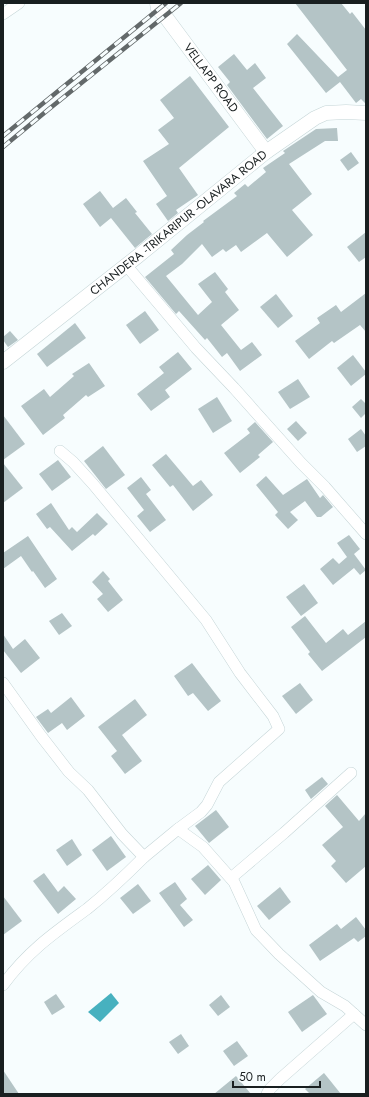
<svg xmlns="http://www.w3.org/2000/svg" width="369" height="1097" font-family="Jost,sans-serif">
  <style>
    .water { fill: #47b1bf }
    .building { fill: #b4c4c6 }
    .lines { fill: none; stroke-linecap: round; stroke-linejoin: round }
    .minor-casing { stroke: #c5d5d7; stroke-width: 12 }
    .major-casing { stroke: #c5d5d7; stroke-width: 15 }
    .minor { stroke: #fff; stroke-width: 11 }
    .major { stroke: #fff; stroke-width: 14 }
    .rail-casing { stroke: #63696a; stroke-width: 4.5 }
    .rail { stroke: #f7fdfe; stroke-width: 3; stroke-dasharray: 9; stroke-linecap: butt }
    .labels { text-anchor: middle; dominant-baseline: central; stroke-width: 3.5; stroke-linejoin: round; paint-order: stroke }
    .street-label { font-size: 12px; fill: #191f20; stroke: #f7fdfe }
  </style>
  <rect width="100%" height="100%" fill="#f7fdfe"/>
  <polygon class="water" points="111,993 119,1003 100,1022 88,1012"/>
  <g class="building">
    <polygon points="295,3 341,3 350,14 352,12 366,30 366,104 361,99 356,103 340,82 326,93 287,44 297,34 338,77 347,70"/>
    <polygon points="234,54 247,70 255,63 266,78 253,88 283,126 267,139 227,85 230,82 218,67"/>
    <polygon points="190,76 229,127 179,168 198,195 176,210 178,213 168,221 156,204 167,196 143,161 169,144 158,130 174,118 160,100"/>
    <polygon points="337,128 338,141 325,141 289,164 312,194 292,210 313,235 287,257 267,233 241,252 236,245 226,252 223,249 212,257 202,244 182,264 166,276 198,315 212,302 198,284 215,272 228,289 225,292 239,310 221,325 241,350 252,342 262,355 240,371 227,353 222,357 207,338 205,340 179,311 176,314 145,277 174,254 171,250 187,235 204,222 203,221 237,196 234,193 245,184 248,187 266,172 263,168 285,153 283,151 316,129"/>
    <polygon points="351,152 359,163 348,171 340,160"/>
    <polygon points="100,191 113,208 126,198 137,212 135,213 152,234 135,248 111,218 100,227 83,204"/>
    <polygon points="366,232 366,257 359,262 347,247"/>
    <polygon points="366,293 366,332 360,325 334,343 332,341 309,359 295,341 320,323 317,318 336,305 341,312"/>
    <polygon points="276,294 293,316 278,328 260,307"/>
    <polygon points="145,311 159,330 140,344 126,325"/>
    <polygon points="75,323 86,338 47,367 37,354"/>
    <polygon points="10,331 18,340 8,347 3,340 3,337"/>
    <polygon points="178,352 192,369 165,390 170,397 151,411 137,394 164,373 159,367"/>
    <polygon points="353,355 366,372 366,374 351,386 337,368"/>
    <polygon points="89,363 105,386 88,397 86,395 63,415 65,418 43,435 21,406 44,389 50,397 74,376 72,374"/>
    <polygon points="298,379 310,397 290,409 278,392"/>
    <polygon points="217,397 232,421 213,433 198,409"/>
    <polygon points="361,399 366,404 366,413 361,418 352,407"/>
    <polygon points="3,415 25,444 3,460"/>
    <polygon points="296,421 307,433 298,441 287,429"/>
    <polygon points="255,422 273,442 258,455 260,457 240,473 224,453 250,433 247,429"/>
    <polygon points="361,429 366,436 366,446 357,452 348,439"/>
    <polygon points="103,446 125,475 106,489 84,461"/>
    <polygon points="166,454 193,486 201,480 213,495 193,511 173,485 170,487 152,465"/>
    <polygon points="58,460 71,477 52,491 39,474"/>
    <polygon points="3,463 23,488 3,503"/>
    <polygon points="266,476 283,495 307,479 320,498 323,495 333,507 321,517 317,517 305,501 290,512 298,520 288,529 275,515 278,512 256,485"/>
    <polygon points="141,477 151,490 146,494 166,520 150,532 137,516 144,510 127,488"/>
    <polygon points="51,503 69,530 72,527 77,532 97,513 108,524 95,536 93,534 72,551 50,527 47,529 36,514"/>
    <polygon points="349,535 360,549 354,554 366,570 360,575 354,568 333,585 320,569 333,558 339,564 347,557 337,543"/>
    <polygon points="28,536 57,579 45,588 33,571 32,572 21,556 3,569 3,553"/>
    <polygon points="103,571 110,579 108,581 123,600 108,612 97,599 103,594 92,582"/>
    <polygon points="304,584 318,603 301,616 286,597"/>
    <polygon points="62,613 72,626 59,635 49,621"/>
    <polygon points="305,616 326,643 343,629 348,635 366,621 366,637 322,671 308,654 310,652 291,627"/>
    <polygon points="3,634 13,649 25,639 40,658 21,673 3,650"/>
    <polygon points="192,663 221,701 208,711 193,693 188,696 174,676"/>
    <polygon points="300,683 313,700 296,714 282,696"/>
    <polygon points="71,697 85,716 67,730 62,723 48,733 36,717 48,709 51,713"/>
    <polygon points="135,699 147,715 122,735 142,761 125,774 111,756 117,751 98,727"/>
    <polygon points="322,777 328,784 311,799 305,790"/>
    <polygon points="337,795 359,821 366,813 366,866 346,883 331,866 336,861 322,845 343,827 325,806"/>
    <polygon points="216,810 229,827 209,843 195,826"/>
    <polygon points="111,836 126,857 107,871 92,850"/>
    <polygon points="72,839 82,855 67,866 56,850"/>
    <polygon points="208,865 221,880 205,895 191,879"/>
    <polygon points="44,873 58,892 64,886 76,899 58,914 33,881"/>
    <polygon points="175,882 187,899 180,905 193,920 184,927 159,893"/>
    <polygon points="138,884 151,901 133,914 120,898"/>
    <polygon points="280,887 291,902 269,920 257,906"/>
    <polygon points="3,896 22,921 3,935"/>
    <polygon points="356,917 366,930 366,936 358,942 354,938 320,961 309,945 337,924 341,929"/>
    <polygon points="56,994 65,1007 52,1015 44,1002"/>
    <polygon points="221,995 230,1007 218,1016 209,1005"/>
    <polygon points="313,995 327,1014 302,1032 288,1012"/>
    <polygon points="181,1034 189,1046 178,1054 169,1042"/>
    <polygon points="237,1041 248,1056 234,1066 223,1051"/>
    <polygon points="3,1070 19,1094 3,1094"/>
    <polygon points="324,1073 341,1094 310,1094 305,1089"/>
    <polygon points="236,1076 251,1094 214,1094"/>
  </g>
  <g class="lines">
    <g class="minor-casing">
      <g id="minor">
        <polyline points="3,14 19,3"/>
        <polyline points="126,265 196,348 234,388 301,463 325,487 366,534"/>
        <polyline points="60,451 73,462 93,484 206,620 240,673 273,716 279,729 219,782 207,805 201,812 178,829"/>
        <polyline points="3,683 41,736 69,772 88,790 122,834 144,857 178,829 203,847 234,882 256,930 279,954 321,992 345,1006 366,1025"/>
        <polyline points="231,878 284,833 351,773"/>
        <path d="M3 985C28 951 54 933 87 909 107 893 126 875 144 857"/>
        <polyline points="267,1094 269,1090 280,1079 354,1014"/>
      </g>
    </g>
    <g class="major-casing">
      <g id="major">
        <path id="s1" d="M157 3 158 9 165 16 266 152"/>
        <path id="s2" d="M3 362 138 256 266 152 315 118 326 113 346 112 366 113"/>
      </g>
    </g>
    <use href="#minor" class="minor"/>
    <use href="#major" class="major"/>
    <g class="rail-casing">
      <g id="rail">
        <polyline points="3,136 166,3"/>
        <polyline points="3,147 49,109 181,3"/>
      </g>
    </g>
    <use href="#rail" class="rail"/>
  </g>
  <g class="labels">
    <g class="street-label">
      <text stroke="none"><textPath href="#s1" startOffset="93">VELLAPP ROAD</textPath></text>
      <text stroke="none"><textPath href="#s2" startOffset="224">CHANDERA -TRIKARIPUR -OLAVARA ROAD</textPath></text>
    </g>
  </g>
  <rect width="369" height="1097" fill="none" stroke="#191f20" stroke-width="8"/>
  <path d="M233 1081v6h87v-6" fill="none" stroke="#191f20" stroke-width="2"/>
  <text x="239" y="1081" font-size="12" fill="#191f20" stroke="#f7fdfe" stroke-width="3" paint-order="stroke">50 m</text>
</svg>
